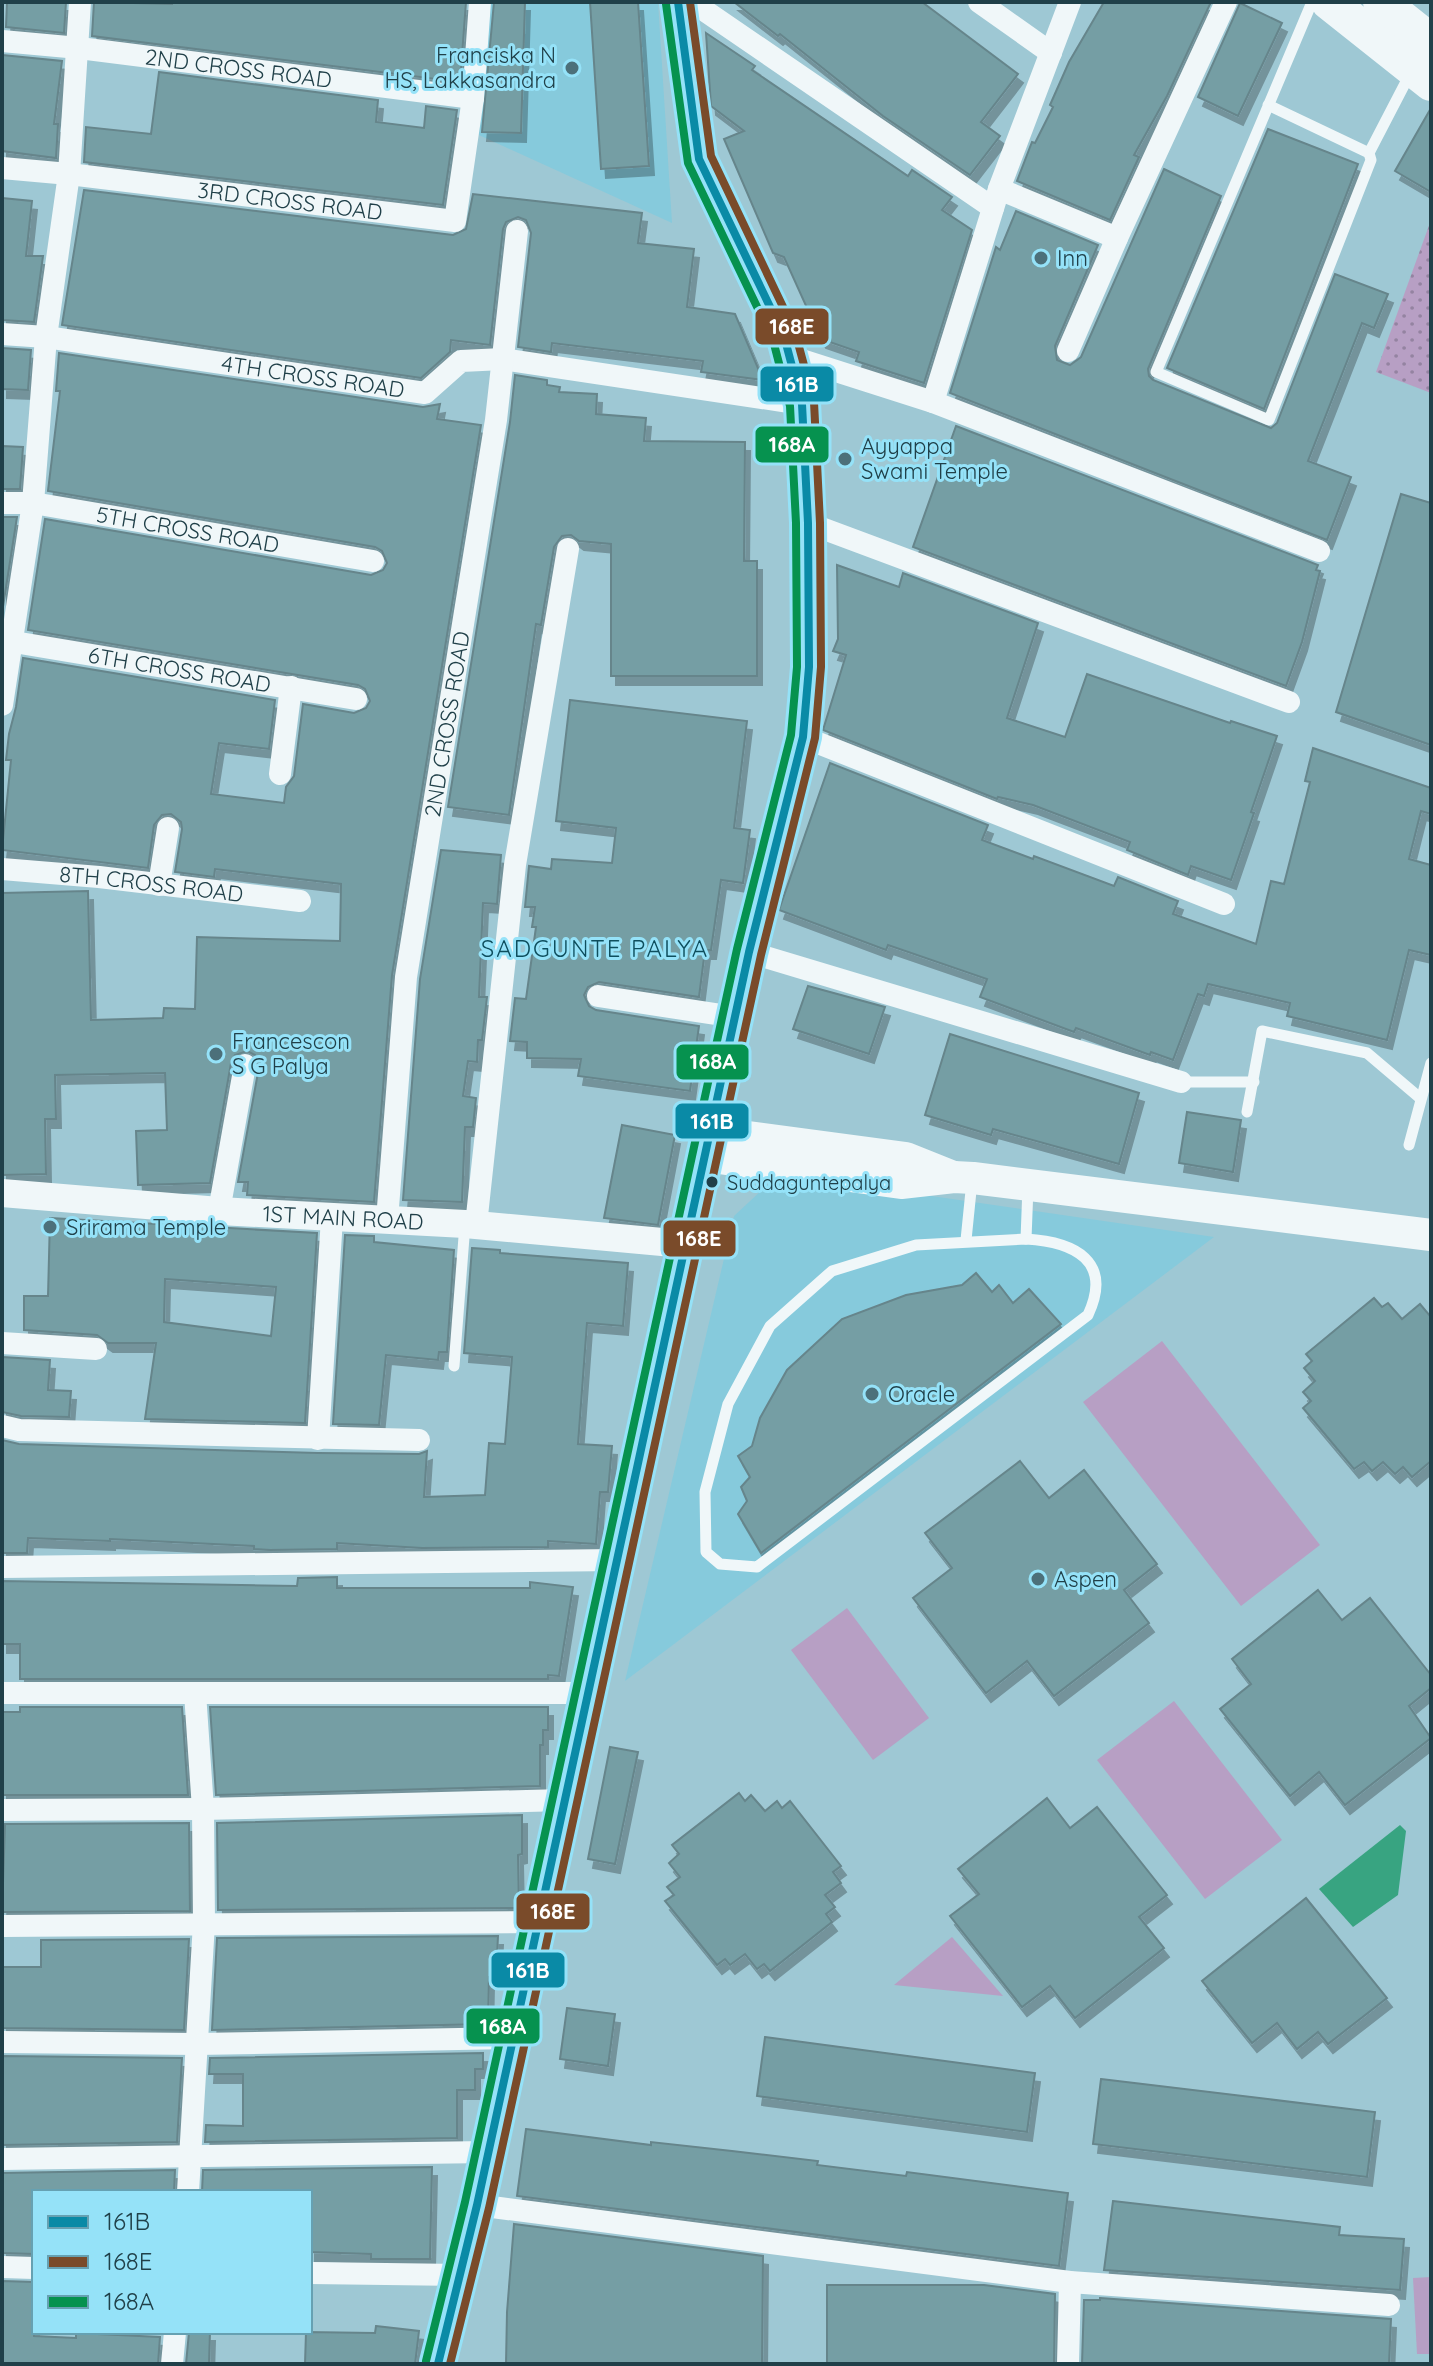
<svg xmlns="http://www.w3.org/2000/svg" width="1433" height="2366" font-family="Quicksand,sans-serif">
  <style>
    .built { fill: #86cadc }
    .grass { fill: url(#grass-dots) }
    .park { fill: #b79fc4 }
    .water { fill: #38a481 }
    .building { fill: #749ea4; stroke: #66858b; stroke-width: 2; fill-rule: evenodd; filter: url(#shadow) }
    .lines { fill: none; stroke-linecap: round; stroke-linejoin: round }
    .service { stroke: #f0f7f9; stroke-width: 11 }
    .minor { stroke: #f0f7f9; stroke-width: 22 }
    .tertiary { stroke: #f0f7f9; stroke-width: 28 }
    .secondary { stroke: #f0f7f9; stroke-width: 32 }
    .primary { stroke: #f0f7f9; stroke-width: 36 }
    .bus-1-casing { stroke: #95e2f8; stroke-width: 14 }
    .bus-2-casing { stroke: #95e2f8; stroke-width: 14 }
    .bus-3-casing { stroke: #95e2f8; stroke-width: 14 }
    .bus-1 { stroke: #0a8aa6; stroke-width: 8 }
    .bus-2 { stroke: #7a4b2a; stroke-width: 8 }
    .bus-3 { stroke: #06924f; stroke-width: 8 }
    .poi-dot { fill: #4c707a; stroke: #95e2f8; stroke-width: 3 }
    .bus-dot { fill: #204049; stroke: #95e2f8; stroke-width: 3 }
    .labels { text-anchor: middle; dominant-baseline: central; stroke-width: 6; stroke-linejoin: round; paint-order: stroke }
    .bus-label { font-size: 20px; fill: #204049; stroke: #95e2f8; text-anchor: start }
    .poi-label { font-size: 22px; fill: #204049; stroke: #95e2f8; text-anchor: start }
    .street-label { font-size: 22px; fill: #204049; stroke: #95e2f8 }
    .neighbourhood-label { font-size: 24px; letter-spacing: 2px; fill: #0e4e5d; stroke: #95e2f8 }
    .line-badge { stroke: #95e2f8; stroke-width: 3 }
    .badge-label { font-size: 22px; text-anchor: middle; font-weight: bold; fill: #fff }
  </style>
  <defs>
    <pattern id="grass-dots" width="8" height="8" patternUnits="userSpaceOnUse" patternTransform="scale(2)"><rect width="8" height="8" fill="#b79fc4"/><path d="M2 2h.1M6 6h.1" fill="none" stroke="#9483a1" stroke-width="1.8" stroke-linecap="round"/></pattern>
    <filter id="shadow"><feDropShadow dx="5" dy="9" stdDeviation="0" flood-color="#0004"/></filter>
  </defs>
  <rect width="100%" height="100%" fill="#9ec8d4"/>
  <g class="built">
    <polygon points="485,2 658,2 672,223 479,135"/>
    <polygon points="779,1174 1214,1237 625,1681 734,1216"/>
  </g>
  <polygon class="grass" points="1431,220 1431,393 1376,372"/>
  <g class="park">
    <polygon points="1162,1341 1320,1545 1241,1606 1083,1402"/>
    <polygon points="847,1608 929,1718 873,1760 791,1650"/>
    <polygon points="1174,1701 1282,1840 1205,1899 1097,1760"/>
    <polygon points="952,1937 1003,1996 894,1985"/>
    <polygon points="1431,2277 1431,2354 1417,2354 1413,2278"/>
  </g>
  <polygon class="water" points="1400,1825 1406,1831 1398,1895 1353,1927 1319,1889"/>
  <g class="building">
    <polygon points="7,2 66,2 64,33 6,27"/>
    <polygon points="94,2 172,4 172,2 466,2 460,82 92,36"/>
    <polygon points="494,2 525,2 521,133 482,132"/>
    <polygon points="590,2 638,2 649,166 601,169"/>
    <polygon points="734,2 922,2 1018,74 981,122 1000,136 970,175 883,116 780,34 778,36"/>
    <polygon points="1104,2 1211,2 1167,96 1134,155 1139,157 1110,220 1017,181 1032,142 1035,143 1053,107 1050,105 1069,62"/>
    <polygon points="1240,3 1282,23 1238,116 1198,97"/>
    <polygon points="706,33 755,66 752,70 908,176 912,170 952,197 942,210 972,230 924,383 856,361 859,352 821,339 784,257 773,253 724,139 744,131 711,106"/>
    <polygon points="2,55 62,61 54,124 58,124 56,158 2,151"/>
    <polygon points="159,72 378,100 376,122 424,128 426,106 457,110 443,205 84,162 86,127 151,134"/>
    <polygon points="1431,108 1431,192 1395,171"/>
    <polygon points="1268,129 1358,164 1264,409 1167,368"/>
    <polygon points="1164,169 1221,196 1148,369 1149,376 1153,380 1271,428 1277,423 1335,274 1388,294 1374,328 1362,323 1308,461 1351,477 1327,540 950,393 996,247 1000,250 1016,211 1098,245 1055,346 1057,360 1070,365 1081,357"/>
    <polygon points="84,190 453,235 466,229 473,194 642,213 638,243 694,249 687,307 735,314 763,380 701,372 703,361 552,343 551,352 518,347 531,233 526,220 518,217 506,222 503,229 490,345 451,340 450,352 421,378 62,325"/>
    <polygon points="2,198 32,201 26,256 43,256 34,322 2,320"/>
    <polygon points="2,348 31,350 28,390 2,389"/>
    <polygon points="59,353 423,407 440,404 437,419 481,425 392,975 374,1202 247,1195 248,1182 238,1182 259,1067 255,1055 247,1051 235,1055 231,1063 210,1183 138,1185 136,1131 167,1130 165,1073 55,1075 56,1119 45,1119 46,1174 2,1175 2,893 88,891 91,1020 163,1018 164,1008 195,1009 197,937 340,941 341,884 215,869 214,877 175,872 182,829 181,822 171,814 162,815 154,825 148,868 2,850 11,760 6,760 9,734 16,707 23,658 275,700 269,749 219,743 211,794 284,803 286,787 294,776 303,704 354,713 366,708 370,701 365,689 358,685 28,630 45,519 371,575 383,570 387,563 382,551 375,547 48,491 60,391 56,391"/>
    <polygon points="515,375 547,380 547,385 560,387 559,392 597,394 596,414 646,418 644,441 745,442 744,561 757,561 757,676 611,676 611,544 579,541 571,535 562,536 554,547 541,625 536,624 509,815 448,807 510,422"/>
    <polygon points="956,426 1318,565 1316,570 1320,571 1302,642 1286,686 913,547"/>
    <polygon points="2,446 23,447 20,489 2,489"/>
    <polygon points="1401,494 1431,503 1431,745 1336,712"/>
    <polygon points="2,517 17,517 2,613"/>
    <polygon points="837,565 899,587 903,573 1038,623 1007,718 1065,737 1087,674 1230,723 1231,721 1277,736 1251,812 1254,813 1231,880 1191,866 1188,875 1127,850 1130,842 1033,805 998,797 997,799 823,730 846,655 833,651 838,639"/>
    <polygon points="570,700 747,721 734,828 750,830 743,883 721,880 711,950 705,950 699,997 599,982 588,987 584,995 589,1006 596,1010 699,1026 690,1091 578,1076 581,1059 527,1058 527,1042 510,1041 515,998 526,999 536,927 532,927 535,907 525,907 529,866 551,869 552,859 612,863 616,828 556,821"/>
    <polygon points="1313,748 1431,788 1431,814 1421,811 1409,859 1431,865 1431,955 1409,950 1387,1040 1287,1016 1290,1003 1208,984 1204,996 1198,994 1173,1060 1151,1052 1150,1055 1076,1028 1074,1032 980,997 987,979 888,945 886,950 779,910 830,763 988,825 982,840 1033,859 1034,856 1114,886 1118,877 1178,901 1173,914 1256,944 1271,881 1284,884 1310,782 1305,781"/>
    <polygon points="441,850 501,855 497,904 483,903 479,997 487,997 482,1040 478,1040 477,1062 468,1061 463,1096 476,1098 473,1127 465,1127 462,1202 403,1200 420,979"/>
    <polygon points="808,986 885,1007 869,1054 793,1029"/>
    <polygon points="950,1034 1139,1093 1119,1164 993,1129 991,1135 925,1115"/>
    <polygon points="1187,1112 1241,1120 1233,1172 1179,1163"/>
    <polygon points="622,1125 675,1135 658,1225 604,1218"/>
    <path d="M50 1218 317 1233 305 1423 145 1419 156 1343H108L97 1335 24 1330V1296H48ZM165 1279 276 1287 271 1336 164 1322Z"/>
    <polygon points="345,1235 374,1236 374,1242 454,1250 447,1352 439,1352 438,1360 386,1355 379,1425 333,1424"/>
    <polygon points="472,1248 500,1250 500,1253 628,1263 623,1326 587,1323 578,1444 612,1446 608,1492 600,1492 596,1544 548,1541 548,1547 422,1548 337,1543 337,1549 270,1550 254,1549 254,1546 110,1539 110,1541 28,1538 27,1553 2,1553 2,1440 19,1444 318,1453 419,1454 427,1451 424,1497 485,1495 489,1443 505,1444 512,1357 464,1353"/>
    <polygon points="976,1273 992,1292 999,1285 1013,1303 1029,1289 1061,1324 761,1553 738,1514 747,1501 741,1487 750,1477 738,1456 752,1446 760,1418 787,1370 842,1319 906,1295 962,1285"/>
    <polygon points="1374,1298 1382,1307 1388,1303 1402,1319 1420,1304 1431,1317 1431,1461 1412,1477 1403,1467 1395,1474 1383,1462 1372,1471 1364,1462 1354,1469 1303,1408 1311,1401 1303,1392 1315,1381 1304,1368 1312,1361 1306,1354"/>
    <polygon points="2,1357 50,1360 48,1390 71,1391 69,1417 21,1416 2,1412"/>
    <polygon points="1020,1461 1049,1498 1084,1470 1157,1564 1124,1590 1149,1623 1054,1696 1027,1661 986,1693 913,1598 952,1568 925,1533"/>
    <polygon points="337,1577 337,1588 530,1588 530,1582 573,1587 559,1676 548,1675 548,1679 20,1679 20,1644 2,1644 2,1581 297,1586 298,1578"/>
    <polygon points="1318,1590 1342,1620 1370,1598 1431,1675 1431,1688 1409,1706 1431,1738 1345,1805 1319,1772 1290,1796 1220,1709 1251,1684 1232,1659"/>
    <polygon points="20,1707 182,1707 188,1795 2,1795 2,1712 20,1712"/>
    <polygon points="210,1707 548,1707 548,1730 543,1730 543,1745 540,1745 540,1786 216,1795"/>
    <polygon points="610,1747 638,1752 615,1864 588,1859"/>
    <polygon points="739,1793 745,1801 751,1795 765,1811 777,1801 782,1808 790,1801 841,1866 833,1872 841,1883 825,1895 835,1907 826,1914 832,1922 770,1971 764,1964 757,1969 745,1954 730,1965 725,1959 717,1965 665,1901 674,1895 667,1887 680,1877 669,1863 679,1854 672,1845"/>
    <polygon points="1047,1798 1070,1828 1097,1807 1167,1895 1139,1917 1164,1948 1075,2018 1050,1986 1022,2007 950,1916 979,1894 958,1869"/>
    <polygon points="522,1815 522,1854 518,1855 519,1908 218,1910 217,1823"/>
    <polygon points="189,1823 190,1911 2,1912 5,1824"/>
    <polygon points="1306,1898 1387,1998 1328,2044 1318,2032 1297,2049 1277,2023 1252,2043 1202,1981"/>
    <polygon points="498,1936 496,1977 489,1977 488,2024 212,2030 217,1938"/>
    <polygon points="189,1939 184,2030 2,2028 2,1967 41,1967 41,1940"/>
    <polygon points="567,2008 615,2014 608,2066 560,2059"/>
    <polygon points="765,2037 1035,2073 1027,2132 757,2096"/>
    <polygon points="483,2053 483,2069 475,2069 475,2090 457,2090 457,2138 205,2142 206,2125 243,2126 243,2074 209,2074 210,2058"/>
    <polygon points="2,2056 182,2058 177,2142 2,2145"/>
    <polygon points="1101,2079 1375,2112 1367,2177 1093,2144"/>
    <polygon points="526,2129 651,2145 651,2142 732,2151 818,2161 817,2165 906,2176 907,2172 1068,2193 1059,2266 517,2196"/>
    <polygon points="432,2167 430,2259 371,2259 371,2254 310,2252 310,2192 202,2192 203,2170"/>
    <polygon points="175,2170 174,2192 34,2192 34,2254 2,2253 2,2173"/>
    <polygon points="1113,2201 1340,2227 1339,2235 1404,2239 1400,2290 1104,2270"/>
    <polygon points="514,2224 763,2256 762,2364 506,2364 507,2312"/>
    <polygon points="2,2281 34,2282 34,2336 76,2338 76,2333 160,2337 158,2364 2,2364"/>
    <polygon points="827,2285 984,2285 1055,2294 1054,2364 827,2364"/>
    <polygon points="1100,2298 1391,2319 1389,2364 1082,2364 1084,2300 1100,2300"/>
    <polygon points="376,2326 419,2331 415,2364 305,2364 306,2332 375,2333"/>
    <polygon points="189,2332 210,2332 209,2364 186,2364"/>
  </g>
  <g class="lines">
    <g class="service">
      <polyline points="1268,105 1369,153 1371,160 1269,420 1156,372 1312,2"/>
      <polyline points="1369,153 1411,72"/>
      <polyline points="1181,1082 1254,1082"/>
      <polyline points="1247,1112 1262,1031 1367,1053 1420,1098"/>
      <polyline points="1409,1145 1431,1063"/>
      <path d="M1026 1239C1075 1242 1113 1261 1088 1315L757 1567 720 1564 706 1552 705 1492 728 1404 770 1326 832 1271 916 1245Z"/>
      <polyline points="1026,1239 1028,1187"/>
      <polyline points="966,1240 972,1181"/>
      <polyline points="454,1366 465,1224"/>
    </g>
    <g class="minor">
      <polyline points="692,2 993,208"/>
      <polyline points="979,2 1051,53"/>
      <path id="s1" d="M2 41 79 48 473 98"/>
      <path id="s2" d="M2 168 69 174 455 221 473 98 480 2"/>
      <polyline points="999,189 1117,238"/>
      <path id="s3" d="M2 334 46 337 425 393 461 361 503 359 802 404"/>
      <polyline points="1068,351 1117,238 1226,2"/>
      <polyline points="789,356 933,402 1319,551"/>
      <polyline points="933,402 999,189 1070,2"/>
      <path id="s4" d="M2 503H33L373 561"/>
      <polyline points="808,523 1289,702"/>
      <path id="s5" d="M2 640 356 699"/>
      <polyline points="2,705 33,503 46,337 69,174 80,2"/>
      <polyline points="803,737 1224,904"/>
      <polyline points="280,774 291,687"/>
      <path id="s6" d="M2 869 99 877 300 901"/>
      <polyline points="159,885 168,828"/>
      <polyline points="749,952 1181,1082"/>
      <polyline points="598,996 735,1017"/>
      <polyline points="219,1211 245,1065"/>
      <path id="s7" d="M387 1220 406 977 496 420 517 231"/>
      <polyline points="476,1225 515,865 568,549"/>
      <polyline points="2,1343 96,1349"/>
      <polyline points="2,1426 19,1430 419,1440"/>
      <polyline points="318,1439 332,1218"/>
      <polyline points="2,1567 616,1560"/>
      <polyline points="2,1693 587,1693"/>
      <polyline points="2,1810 203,1809 564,1800"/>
      <polyline points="2,1926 538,1922"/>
      <polyline points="2,2042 197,2044 513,2038"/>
      <polyline points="2,2159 488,2152"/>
      <polyline points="188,2192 204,1923 203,1809 195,1693"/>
      <polyline points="477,2205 1070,2282 1389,2305"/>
      <polyline points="2,2267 34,2268"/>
      <polyline points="310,2273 461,2275"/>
      <polyline points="172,2364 175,2332"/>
      <polyline points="1068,2364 1070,2282"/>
    </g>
    <path class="tertiary" id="s8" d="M2 1193 219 1211 465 1224 684 1244"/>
    <g class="secondary">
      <polyline points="710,1132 906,1158 951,1176"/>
      <polyline points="704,1156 901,1183 954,1177 973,1178 1431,1235"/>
      <polyline points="438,2364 477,2205 704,1156 749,952 803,737 809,667 808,523 802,404 784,336 699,159 678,2"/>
    </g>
    <g class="primary">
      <polyline points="1329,2 1431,83"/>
      <polyline points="1381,2 1431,42"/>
    </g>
    <g class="bus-1-casing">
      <polyline id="bus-1" points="438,2364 477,2205 749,952 803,737 809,667 808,523 802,404 784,336 699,159 678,2"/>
    </g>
    <g class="bus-2-casing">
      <polyline id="bus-2" points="450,2364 489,2208 761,955 815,738 821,667 820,523 814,402 795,332 711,156 690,2"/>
    </g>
    <g class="bus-3-casing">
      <polyline id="bus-3" points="426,2361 465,2202 737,949 791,735 797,667 796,523 790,406 773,340 688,163 666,4"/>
    </g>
    <use href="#bus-1" class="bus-1"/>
    <use href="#bus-2" class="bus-2"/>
    <use href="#bus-3" class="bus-3"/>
  </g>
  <g class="poi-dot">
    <circle cx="572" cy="68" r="8"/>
    <circle cx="1041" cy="258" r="8"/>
    <circle cx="845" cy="459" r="8"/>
    <circle cx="216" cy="1054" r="8"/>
    <circle cx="50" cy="1227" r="8"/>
    <circle cx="872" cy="1394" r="8"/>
    <circle cx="1038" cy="1579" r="8"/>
  </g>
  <circle class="bus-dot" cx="712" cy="1182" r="7"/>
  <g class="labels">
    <g class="bus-label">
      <text x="727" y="1182">Suddaguntepalya</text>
    </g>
    <g class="poi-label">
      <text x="556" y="55" text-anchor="end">Franciska N<tspan x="556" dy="25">HS, Lakkasandra</tspan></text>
      <text x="1057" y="258">Inn</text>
      <text x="861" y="446">Ayyappa<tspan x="861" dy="25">Swami Temple</tspan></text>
      <text x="232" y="1041">Francescon<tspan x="232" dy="25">S G Palya</tspan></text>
      <text x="66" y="1227">Srirama Temple</text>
      <text x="888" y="1394">Oracle</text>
      <text x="1054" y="1579">Aspen</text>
    </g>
    <g class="street-label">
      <text stroke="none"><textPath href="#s1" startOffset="238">2ND CROSS ROAD</textPath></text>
      <text stroke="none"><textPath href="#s2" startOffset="290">3RD CROSS ROAD</textPath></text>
      <text stroke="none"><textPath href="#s3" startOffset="314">4TH CROSS ROAD</textPath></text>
      <text stroke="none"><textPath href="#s4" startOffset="188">5TH CROSS ROAD</textPath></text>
      <text stroke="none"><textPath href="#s5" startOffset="180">6TH CROSS ROAD</textPath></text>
      <text stroke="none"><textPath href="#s7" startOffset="500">2ND CROSS ROAD</textPath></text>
      <text stroke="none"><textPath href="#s6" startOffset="150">8TH CROSS ROAD</textPath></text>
      <text stroke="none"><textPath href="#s8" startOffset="342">1ST MAIN ROAD</textPath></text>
    </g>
    <g class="neighbourhood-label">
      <text x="595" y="948">SADGUNTE PALYA</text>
    </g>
  </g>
  <g class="line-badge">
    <rect x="754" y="307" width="76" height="39" rx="8" fill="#7a4b2a"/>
    <rect x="759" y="365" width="76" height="38" rx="8" fill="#0a8aa6"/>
    <rect x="754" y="425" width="76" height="39" rx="8" fill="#06924f"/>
    <rect x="675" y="1043" width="75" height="38" rx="8" fill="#06924f"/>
    <rect x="674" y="1102" width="76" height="38" rx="8" fill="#0a8aa6"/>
    <rect x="662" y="1219" width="75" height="39" rx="8" fill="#7a4b2a"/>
    <rect x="515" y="1892" width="76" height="39" rx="8" fill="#7a4b2a"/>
    <rect x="490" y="1951" width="76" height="38" rx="8" fill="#0a8aa6"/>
    <rect x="465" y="2007" width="76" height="38" rx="8" fill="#06924f"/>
  </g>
  <g class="badge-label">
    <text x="792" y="334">168E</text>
    <text x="797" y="392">161B</text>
    <text x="792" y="452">168A</text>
    <text x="713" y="1069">168A</text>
    <text x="712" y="1129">161B</text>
    <text x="699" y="1246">168E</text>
    <text x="553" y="1919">168E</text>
    <text x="528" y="1978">161B</text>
    <text x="503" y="2034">168A</text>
  </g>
  <rect width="1433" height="2366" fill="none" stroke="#204049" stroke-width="8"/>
  <rect x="32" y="2190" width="280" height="144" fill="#95e2f8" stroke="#66a1b2" stroke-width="2"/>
  <rect x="48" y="2216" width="40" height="12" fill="#0a8aa6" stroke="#66a1b2" stroke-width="2"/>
  <text x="104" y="2230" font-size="24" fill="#204049">161B</text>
  <rect x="48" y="2256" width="40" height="12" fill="#7a4b2a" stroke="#66a1b2" stroke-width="2"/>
  <text x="104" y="2270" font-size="24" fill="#204049">168E</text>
  <rect x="48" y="2296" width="40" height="12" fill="#06924f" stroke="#66a1b2" stroke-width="2"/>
  <text x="104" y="2310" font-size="24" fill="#204049">168A</text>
</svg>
